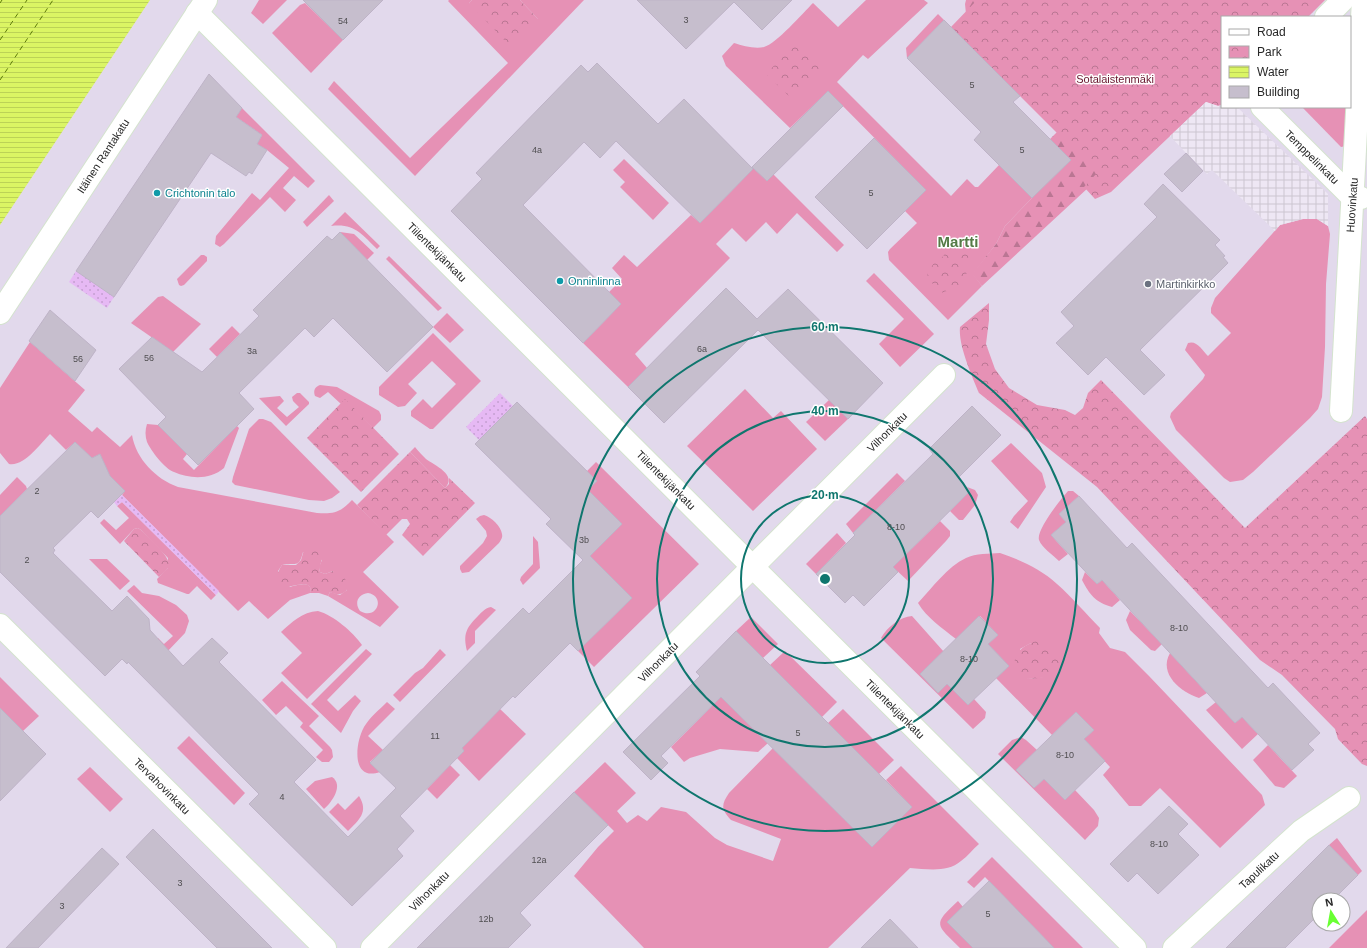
<svg xmlns="http://www.w3.org/2000/svg" width="1367" height="948" font-family="Helvetica,sans-serif">
  <style>
    .grass { fill: #e691b5; fill-rule: evenodd }
    .forest { fill: url(#forest-firs) }
    .sand { fill: url(#sand-dots) }
    .park { fill: url(#park-crowns) }
    .plaza { fill: url(#plaza-grid) }
    .water { fill: url(#water-rules) }
    .lines { fill: none; stroke-linecap: round; stroke-linejoin: round }
    .ferry { stroke: #5e7c08; stroke-width: 1; stroke-dasharray: 5 4; stroke-linecap: butt }
    .building { fill: #c6becd; stroke: #beb3c7 }
    .street-casing { stroke: #d4e3ce; stroke-width: 24 }
    .secondary-casing { stroke: #d4e3ce; stroke-width: 24 }
    .street { stroke: #fff; stroke-width: 22 }
    .secondary { stroke: #fff; stroke-width: 22 }
    .ring { fill: none; stroke: #0f766e; stroke-width: 2 }
    .culture-dot { fill: #0f9aa8; stroke: #fff; stroke-width: 1.5 }
    .worship-dot { fill: #6b7280; stroke: #fff; stroke-width: 1.5 }
    .labels { text-anchor: middle; dominant-baseline: central; stroke-width: 3; stroke-linejoin: round; paint-order: stroke }
    .number-label { font-size: 9px; fill: #504e51 }
    .park-label { font-size: 11px; fill: #68152d; stroke: #fff }
    .street-label { font-size: 11px; fill: #282828; stroke: #fff }
    .culture-label { font-size: 11px; fill: #0d838f; stroke: #fff; text-anchor: start }
    .worship-label { font-size: 11px; fill: #5b616d; stroke: #fff; text-anchor: start }
    .district-label { font-size: 15px; font-weight: bold; fill: #547b46; stroke: #fff }
    .centre { fill: #0f766e; stroke: #fff; stroke-width: 2 }
    .ring-label { font-size: 12px; text-anchor: middle; font-weight: bold; fill: #0f766e; stroke: #fff; stroke-width: 3; stroke-linejoin: round; paint-order: stroke }
  </style>
  <defs>
    <pattern id="forest-firs" width="22" height="20" patternUnits="userSpaceOnUse"><rect width="22" height="20" fill="#e691b5"/><path d="M5 1l3.5 6h-7zM16 11l3.5 6h-7z" fill="#ba7693"/></pattern>
    <pattern id="sand-dots" width="8" height="8" patternUnits="userSpaceOnUse"><rect width="8" height="8" fill="#e6b9f4"/><path d="M2 2h.1M6 6h.1" fill="none" stroke="#c59fd1" stroke-width="1.8" stroke-linecap="round"/></pattern>
    <pattern id="park-crowns" width="20" height="18" patternUnits="userSpaceOnUse"><rect width="20" height="18" fill="#e691b5"/><path d="M2 6a3 3 0 1 1 6 0M12 15a3 3 0 1 1 6 0" fill="none" stroke="#ba7693"/></pattern>
    <pattern id="plaza-grid" width="8" height="8" patternUnits="userSpaceOnUse"><rect width="8" height="8" fill="#eee7f4"/><path d="M0 4h8M4 0v8" fill="none" stroke="#ccc6d1"/></pattern>
    <pattern id="water-rules" width="6" height="5" patternUnits="userSpaceOnUse"><rect width="6" height="5" fill="#dbf564"/><path d="M0 2.5h6" fill="none" stroke="#bcd257"/></pattern>
  </defs>
  <rect width="100%" height="100%" fill="#e2d9ec"/>
  <g class="grass">
    <polygon points="259,0 287,0 263,24 251,13"/>
    <polygon points="449,0 472,0 469,3 538,19 520,0 584,0 415,176 328,89 334,81 410,158 508,63 448,1"/>
    <path d="M866 0H924L928 3 868 59 863 55 837 82 951 196 967 179 975 187H978L999 165 1032 198 1005 226 996 244 973 274 982 286 948 320 889 260 888 252 890 249 917 223 905 211 926 190 828 91 790 128 726 66 722 56 734 43C743 46 755 49 764 47 776 44 803 13 813 3L838 27Z"/>
    <polygon points="305,3 343,40 311,73 272,33 300,5"/>
    <polygon points="938,14 944,20 907,58 906,48"/>
    <polygon points="1302,107 1347,107 1346,146 1341,147"/>
    <polygon points="242,108 315,181 308,188 294,176 283,188 296,200 285,212 270,197 224,244 220,247 215,244 216,236 252,193 260,200 289,168 267,150 257,144 262,135 236,117"/>
    <polygon points="624,159 669,203 653,220 620,187 625,182 613,170"/>
    <polygon points="759,160 844,245 837,252 797,213 777,234 766,222 746,242 732,228 716,244 730,258 635,354 647,368 628,387 583,343 621,304 609,292 622,279 612,268 624,255 637,267 691,215 700,223 753,169 752,167"/>
    <polygon points="329,195 334,201 307,227 303,222"/>
    <path d="M345 212 380 246 377 249C362 234 354 223 331 226Z"/>
    <path d="M1303 219H1317L1328 226 1330 234 1326 284 1325 347 1322 397 1318 409 1310 418 1253 472 1243 480 1230 482 1224 478 1176 430 1170 417 1171 413 1203 379 1205 375 1185 350 1188 343C1197 340 1202 350 1208 356L1231 333 1211 313V308L1215 298 1280 225Z"/>
    <polygon points="340,232 354,234 374,253 367,260"/>
    <polygon points="201,255 204,255 207,257 207,261 184,285 181,286 179,285 177,279"/>
    <polygon points="389,256 442,308 438,311 386,259"/>
    <polygon points="874,273 934,334 900,367 879,344 904,319 866,281"/>
    <polygon points="163,296 201,324 173,352 131,323 158,297"/>
    <polygon points="447,313 464,330 450,343 433,327"/>
    <polygon points="232,326 240,334 217,357 209,349"/>
    <polygon points="433,333 481,381 433,429 430,429 411,416 411,411 423,399 432,408 456,384 432,361 408,384 417,393 405,406 398,407 379,395 379,387"/>
    <path d="M30 342 85 390 68 411 92 432 97 427 120 447 132 435C136 459 156 479 178 487L317 513C333 514 340 513 352 500L394 542 363 572 399 607 380 627 328 596 330 592 340 595 347 590 333 571 325 574 320 572 319 567 322 560 303 552C299 569 295 562 282 565L278 571 290 587C297 585 314 580 310 593L290 600 268 619 249 601 238 611 122 495 125 491 75 442 66 450 50 434C41 443 24 467 9 464L0 453V388ZM368 593C386 596 377 621 360 611 354 603 358 594 368 593Z"/>
    <path d="M320 385 337 387 379 411 381 415V420L373 428 345 400 341 404 328 392 320 398 315 396C313 390 315 387 320 385Z"/>
    <polygon points="745,389 773,418 781,411 817,449 753,511 687,446"/>
    <polygon points="297,393 300,393 309,402 309,404 286,426 259,398 280,396 284,401 277,408 287,417 299,407 293,401 292,397"/>
    <polygon points="829,400 848,419 825,441 806,422"/>
    <polygon points="259,419 263,419 271,422 340,492 332,498 324,501 309,500 235,485 232,482 233,477 249,429"/>
    <path d="M147 424 158 425 187 454 183 459 194 470 237 426 239 428 224 468C210 480 190 479 174 472 165 469 151 451 147 442 145 436 145 430 147 424Z"/>
    <polygon points="1011,443 1042,473 1046,487 1018,529 1010,522 1014,516 1028,501 991,461"/>
    <path d="M415 447C418 451 422 455 426 459 434 465 458 475 445 488L410 452Z"/>
    <polygon points="596,462 699,564 594,667 578,651 632,598 590,556 622,524 588,490 597,481 587,471"/>
    <polygon points="897,473 905,481 853,533 846,524"/>
    <polygon points="17,477 26,486 27,489 0,516 0,495"/>
    <polygon points="967,487 975,490 978,495 975,505 963,520 959,520 950,511 970,491"/>
    <path d="M1068 491H1073L1079 496 1059 514 1066 522 1051 535 1068 554 1059 561C1053 555 1042 548 1039 540 1036 530 1061 499 1068 491Z"/>
    <polygon points="122,502 216,595 211,600 197,586 189,594 187,594 158,583 157,579 168,568 168,558 141,530 138,528 134,529 120,544 100,523 104,519 116,530 129,518 117,506"/>
    <path d="M484 515C491 517 501 526 502 534 503 537 501 540 499 543L469 572 462 573 460 569V566L483 543 487 536 486 531 476 519 480 516Z"/>
    <polygon points="940,521 950,531 950,536 946,541 908,581 893,567"/>
    <polygon points="837,533 846,543 816,574 806,564"/>
    <polygon points="533,536 538,542 540,568 523,585 520,580 521,577 533,564"/>
    <path d="M1000 553C1021 560 1041 569 1057 584 1072 597 1086 614 1100 628L1099 633 1110 648 1125 652 1149 676 1262 795 1265 805 1220 848 1160 788 1141 806H1129L1103 775 1110 767 1084 739 1094 730 1076 712 1052 735 996 678 988 644 998 635 980 616 956 639C942 628 927 618 918 603 933 587 947 567 966 558 976 553 989 554 1000 553ZM1031 643 1043 677 1028 679 1020 649Z"/>
    <polygon points="89,559 107,559 130,581 120,590"/>
    <path d="M1085 572 1097 584 1102 580 1120 600 1112 607C1095 602 1090 595 1082 580Z"/>
    <polygon points="134,585 142,593 159,596 176,605 187,615 189,621 185,633 146,674 134,663 158,638 164,644 173,636 127,591"/>
    <path d="M491 607 496 610 475 631V643L467 651C463 634 466 628 478 616 482 612 485 608 491 607Z"/>
    <path d="M318 611C333 615 353 632 362 645L307 699 281 673 302 653 281 632C292 622 302 612 318 611Z"/>
    <polygon points="1130,611 1162,644 1155,651 1151,650 1130,630 1126,620"/>
    <path d="M912 616 944 652 920 674 938 692 947 684 968 705 974 699 986 712 985 718 973 729 881 638C887 627 900 617 912 616Z"/>
    <polygon points="751,617 778,644 763,658 736,631"/>
    <polygon points="366,649 372,654 327,700 338,711 355,695 361,701 353,711 341,733 311,704"/>
    <polygon points="440,649 446,655 400,702 393,695 415,673 423,668"/>
    <polygon points="785,651 837,702 822,717 770,665"/>
    <path d="M1170 653 1207 693 1199 698C1181 692 1158 674 1170 653Z"/>
    <polygon points="700,676 768,743 758,752 720,749 690,758 684,762 671,747 711,707 690,686"/>
    <polygon points="0,677 39,716 23,731 0,708"/>
    <polygon points="282,681 319,716 309,726 330,747 332,750 333,757 329,762 322,762 316,757 323,750 300,727 303,723 286,706 276,715 262,700"/>
    <path d="M387 702 395 709 368 736 383 750 370 762 380 772C351 782 355 743 364 727 370 717 379 710 387 702Z"/>
    <polygon points="1216,702 1235,723 1242,717 1258,734 1242,749 1206,710"/>
    <polygon points="500,709 526,734 479,781 457,758 464,751 462,748"/>
    <polygon points="843,709 894,760 879,774 828,723"/>
    <polygon points="189,736 245,793 234,805 177,748"/>
    <polygon points="1021,737 1026,740 1037,750 1016,770 1034,788 1044,779 1065,800 1075,790 1094,810 1099,818 1098,826 1085,840 998,754 1012,740"/>
    <polygon points="1268,745 1297,776 1284,788 1275,786 1253,760"/>
    <path d="M773 748 872 847 912 807 886 780 901 766 979 844C973 849 968 856 961 861 947 873 927 869 910 868L828 948H644L574 876 598 847 614 831 574 792 605 762 636 793 617 811 627 823 638 815 647 821 661 807 686 812 715 838 727 845 773 861 781 839 731 820C721 809 721 805 729 793Z"/>
    <polygon points="450,765 460,775 437,799 427,789"/>
    <polygon points="90,767 123,799 110,812 77,779"/>
    <path d="M332 777C344 785 332 802 324 809L306 789 315 781Z"/>
    <path d="M359 796C369 812 359 820 348 831L329 812 338 803 345 810Z"/>
    <polygon points="1337,838 1362,871 1358,875 1329,845"/>
    <polygon points="992,857 1083,948 1054,948 985,877 974,888 967,882"/>
    <path d="M958 901 963 907 947 922 973 948H960C936 924 932 925 958 901Z"/>
    <polygon points="1367,910 1367,948 1329,948"/>
  </g>
  <polygon class="forest" points="966,0 1009,0 1167,82 1089,187 982,286 972,274 996,244 1005,226 1032,198 1050,139 1063,126 966,14 965,4"/>
  <g class="sand">
    <polygon points="76,271 114,297 107,308 69,282"/>
    <polygon points="500,393 513,406 479,440 466,427"/>
    <polygon points="122,495 219,591 216,595 122,502 117,506 114,502"/>
  </g>
  <g class="park">
    <polygon points="472,0 520,0 538,19 510,46 469,3"/>
    <polygon points="977,0 1325,0 1308,17 1222,17 1222,105 1218,106 1206,102 1111,192 1095,199 1084,187 1097,173 951,27"/>
    <polygon points="796,43 821,67 791,98 766,74"/>
    <path d="M955 240C959 241 963 243 965 247 972 257 967 277 961 286L941 293 937 291 936 287 927 278 928 272 936 260C951 257 941 243 955 240Z"/>
    <path d="M989 303V320L986 344 995 369 1009 388 1037 405 1065 410 1075 415 1083 408 1088 393 1101 380 1245 528 1365 416 1367 419V766L1362 764 1338 739 1335 729 1282 675 1260 660 1097 487 979 393C972 376 958 345 960 327Z"/>
    <polygon points="345,399 399,454 361,492 307,438"/>
    <polygon points="410,452 445,488 449,484 449,478 475,503 423,556 402,535 410,524 407,519 402,519 386,535 357,505"/>
    <path d="M138 528 141 530C147 536 170 556 169 565 169 569 162 574 159 577L124 541 134 529Z"/>
    <path d="M315 548C329 555 318 562 320 572L325 574 333 571 344 577 349 586C345 595 338 596 330 592L328 596 319 593H310C314 578 293 587 286 587 277 582 276 573 282 565H296L301 560 304 550Z"/>
    <path d="M1039 640C1042 642 1046 643 1048 645 1053 650 1068 667 1058 673 1051 678 1037 678 1028 679 1025 677 1020 674 1018 671 1007 654 1026 644 1039 640Z"/>
  </g>
  <polygon class="plaza" points="1206,102 1218,106 1222,105 1222,107 1237,107 1328,194 1328,226 1317,219 1303,219 1280,225 1275,231 1212,170 1207,174 1186,153 1170,136"/>
  <polygon class="water" points="0,0 150,0 0,225"/>
  <g class="lines">
    <g class="ferry">
      <polyline points="0,3 2,0"/>
      <polyline points="0,40 27,0"/>
      <polyline points="0,80 53,0"/>
    </g>
  </g>
  <g class="building">
    <polygon points="303,0 383,0 343,40"/>
    <polygon points="637,0 792,0 762,30 734,2 686,49"/>
    <polygon points="944,20 1020,96 1013,102 1071,160 1032,198 974,140 981,132 907,58"/>
    <polygon points="597,63 658,124 684,99 753,169 700,223 616,141 600,158 584,142 523,205 621,304 583,343 451,211 482,179 476,173 581,65 588,72"/>
    <polygon points="209,74 242,108 236,117 262,135 257,144 267,150 252,174 249,172 246,176 211,153 114,297 76,271"/>
    <polygon points="828,91 843,106 767,181 752,167"/>
    <polygon points="874,138 926,190 867,249 815,197"/>
    <polygon points="1186,153 1203,171 1182,192 1164,174"/>
    <polygon points="1163,184 1220,240 1215,245 1225,256 1223,257 1228,263 1140,350 1165,375 1144,395 1106,357 1088,375 1056,343 1074,326 1061,312 1157,217 1144,204"/>
    <polygon points="340,232 433,327 387,372 333,318 314,337 305,328 239,393 254,409 198,465 158,425 166,417 119,369 152,337 202,372 259,316 253,310 327,236 332,240"/>
    <polygon points="726,288 757,319 788,289 883,383 848,419 758,330 664,423 628,387"/>
    <polygon points="50,310 96,350 75,381 29,341"/>
    <polygon points="517,402 597,481 588,490 622,524 590,556 632,598 578,651 570,643 515,698 513,696 462,748 464,751 400,816 414,831 397,849 403,856 352,906 249,804 259,794 128,662 127,664 122,659 105,676 0,572 0,516 75,442 92,458 100,454 110,476 125,491 98,518 91,511 53,548 55,550 53,553 112,611 127,596 149,619 150,630 183,666 212,638 228,653 219,662 316,760 294,782 348,837 396,788 370,763 523,608 529,614 583,560 546,524 551,519 475,444"/>
    <polygon points="972,406 1001,435 958,478 970,491 893,567 898,572 864,606 853,595 845,603 816,574 855,535 853,533 933,454 929,449"/>
    <polygon points="1079,496 1127,548 1132,543 1268,688 1273,683 1320,733 1308,744 1314,750 1292,770 1242,717 1235,723 1102,580 1097,584 1051,535 1066,522 1059,514"/>
    <polygon points="979,616 998,635 988,644 1009,666 968,705 947,684 938,693 920,674"/>
    <polygon points="736,631 912,807 872,847 721,697 661,756 668,763 651,780 623,752 700,676 696,672"/>
    <polygon points="0,708 46,754 0,801"/>
    <polygon points="1076,712 1094,730 1084,739 1105,761 1065,800 1044,779 1034,788 1016,770"/>
    <polygon points="574,792 608,825 520,913 531,925 508,948 417,948"/>
    <polygon points="1169,806 1188,824 1178,834 1199,855 1158,894 1137,873 1128,882 1110,864"/>
    <polygon points="153,829 272,948 217,948 126,857"/>
    <polygon points="1329,845 1358,875 1333,900 1319,900 1319,914 1285,948 1226,948"/>
    <polygon points="102,848 119,864 38,948 6,948"/>
    <polygon points="989,881 1054,948 973,948 947,922"/>
    <polygon points="890,919 918,948 861,948"/>
  </g>
  <g class="lines">
    <g class="street-casing">
      <g id="street">
        <polyline points="197,13 1135,948"/>
        <polyline points="1326,17 1343,0"/>
        <polyline points="1262,107 1352,197 1361,198"/>
        <polyline points="1341,411 1363,0"/>
        <polyline points="0,625 325,948"/>
        <polyline points="372,948 944,375"/>
        <polyline points="1174,948 1301,831 1349,798"/>
      </g>
    </g>
    <g class="secondary-casing">
      <polyline id="secondary" points="0,313 206,0"/>
    </g>
    <use href="#street" class="street"/>
    <use href="#secondary" class="secondary"/>
  </g>
  <g class="ring">
    <circle cx="825" cy="579" r="84"/>
    <circle cx="825" cy="579" r="168"/>
    <circle cx="825" cy="579" r="252"/>
  </g>
  <g class="culture-dot">
    <circle cx="157" cy="193" r="4"/>
    <circle cx="560" cy="281" r="4"/>
  </g>
  <circle class="worship-dot" cx="1148" cy="284" r="4"/>
  <g class="labels">
    <g class="number-label">
      <text x="686" y="20">3</text>
      <text x="343" y="21">54</text>
      <text x="972" y="85">5</text>
      <text x="537" y="150">4a</text>
      <text x="1022" y="150">5</text>
      <text x="871" y="193">5</text>
      <text x="702" y="349">6a</text>
      <text x="252" y="351">3a</text>
      <text x="149" y="358">56</text>
      <text x="78" y="359">56</text>
      <text x="37" y="491">2</text>
      <text x="896" y="527">8-10</text>
      <text x="584" y="540">3b</text>
      <text x="27" y="560">2</text>
      <text x="1179" y="628">8-10</text>
      <text x="969" y="659">8-10</text>
      <text x="798" y="733">5</text>
      <text x="435" y="736">11</text>
      <text x="1065" y="755">8-10</text>
      <text x="282" y="797">4</text>
      <text x="1159" y="844">8-10</text>
      <text x="539" y="860">12a</text>
      <text x="180" y="883">3</text>
      <text x="62" y="906">3</text>
      <text x="988" y="914">5</text>
      <text x="486" y="919">12b</text>
    </g>
    <g class="park-label">
      <text x="1115" y="79">Sotalaistenmäki</text>
    </g>
    <g class="street-label">
      <text transform="translate(103 156) rotate(-57)">Itäinen Rantakatu</text>
      <text transform="translate(1312 157) rotate(45)">Temppelinkatu</text>
      <text transform="translate(1352 205) rotate(-86)">Huovinkatu</text>
      <text transform="translate(437 252) rotate(45)">Tiilentekijänkatu</text>
      <text transform="translate(887 432) rotate(-45)">Vilhonkatu</text>
      <text transform="translate(666 480) rotate(45)">Tiilentekijänkatu</text>
      <text transform="translate(658 662) rotate(-45)">Vilhonkatu</text>
      <text transform="translate(895 709) rotate(45)">Tiilentekijänkatu</text>
      <text transform="translate(162 786) rotate(45)">Tervahovinkatu</text>
      <text transform="translate(1259 870) rotate(-43)">Tapulikatu</text>
      <text transform="translate(429 891) rotate(-45)">Vilhonkatu</text>
    </g>
    <g class="culture-label">
      <text x="165" y="193">Crichtonin talo</text>
      <text x="568" y="281">Onninlinna</text>
    </g>
    <g class="worship-label">
      <text x="1156" y="284">Martinkirkko</text>
    </g>
    <g class="district-label">
      <text x="958" y="241">Martti</text>
    </g>
  </g>
  <circle cx="825" cy="579" r="6" class="centre"/>
  <g class="ring-label">
    <text x="825" y="331">60 m</text>
    <text x="825" y="415">40 m</text>
    <text x="825" y="499">20 m</text>
  </g>
  <rect x="1221" y="16" width="130" height="92" fill="#ffffff" stroke="#a9a9a9"/>
  <rect x="1229" y="29" width="20" height="6" fill="#ffffff" stroke="#a9a9a9"/>
  <text x="1257" y="36" font-size="12" fill="#282828">Road</text>
  <rect x="1229" y="46" width="20" height="12" fill="url(#park-crowns)" stroke="#a9a9a9"/>
  <text x="1257" y="56" font-size="12" fill="#282828">Park</text>
  <rect x="1229" y="66" width="20" height="12" fill="url(#water-rules)" stroke="#a9a9a9"/>
  <text x="1257" y="76" font-size="12" fill="#282828">Water</text>
  <rect x="1229" y="86" width="20" height="12" fill="#c6becd" stroke="#a9a9a9"/>
  <text x="1257" y="96" font-size="12" fill="#282828">Building</text>
  <g transform="translate(1331 912) rotate(349)"><circle r="19" fill="#ffffff" stroke="#a9a9a9"/>
  <path d="M0-3L7 15L0 10L-7 15Z" fill="#69ff32"/>
  <text y="-6" font-size="11" font-weight="bold" text-anchor="middle" fill="#282828">N</text>
  </g>
</svg>
